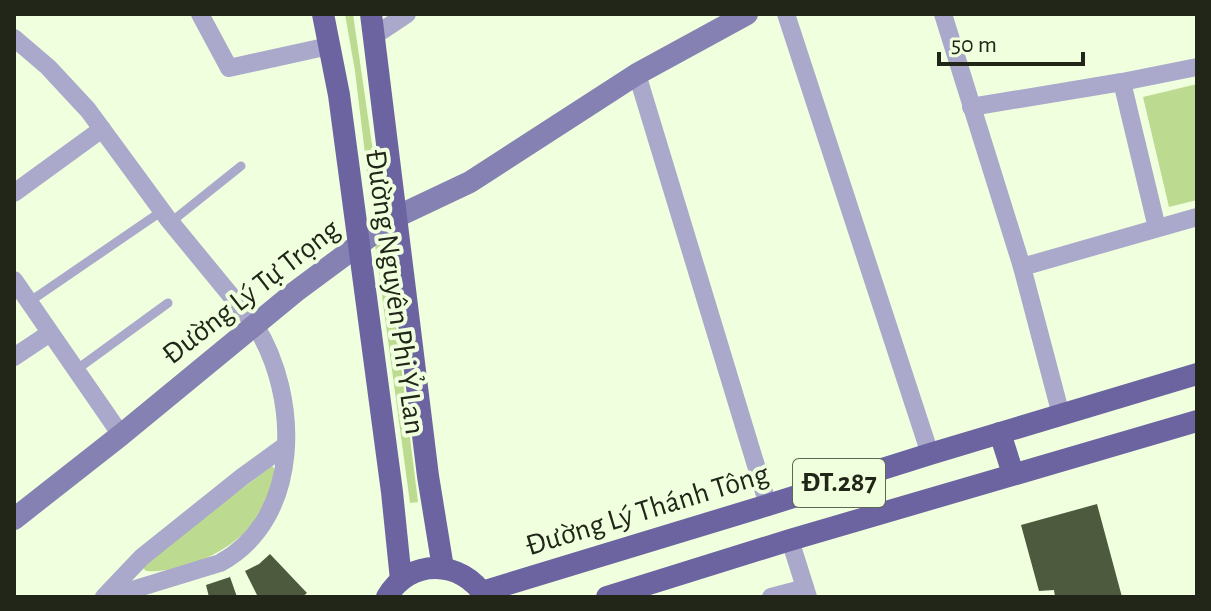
<svg xmlns="http://www.w3.org/2000/svg" width="1211" height="611" font-family="'Alegreya Sans',sans-serif">
  <style>
    .green { fill: #bcdb90 }
    .building { fill: #4e5a3d }
    .lines { fill: none; stroke-linecap: round; stroke-linejoin: round }
    .service { stroke: #aaa8cb; stroke-width: 9 }
    .minor { stroke: #aaa8cb; stroke-width: 18 }
    .secondary { stroke: #8581b3; stroke-width: 22 }
    .primary { stroke: #6c64a1; stroke-width: 22 }
    .labels { text-anchor: middle; dominant-baseline: central; stroke-width: 8; stroke-linejoin: round; paint-order: stroke }
    .shield { fill: #f0ffdd; stroke: #5f6754; stroke-width: 2 }
    .shield-label { font-size: 28px; font-weight: bold; fill: #212619 }
    .street-label { font-size: 30px; fill: #212619; stroke: #f0ffdd }
  </style>
  <rect width="100%" height="100%" fill="#f0ffdd"/>
  <g class="green">
    <polygon points="345,14 353,14 354,21 377,179 377,188 373,190 369,187 355,71"/>
    <polygon points="1197,84 1197,200 1169,207 1143,97"/>
    <polygon points="382,240 386,246 418,502 410,503 375,244"/>
    <path d="M272 466 274 468C276 485 273 489 265 503 261 510 258 519 252 525 227 553 184 573 146 571L143 568 154 554Z"/>
  </g>
  <g class="building">
    <polygon points="1097,504 1122,597 1055,597 1054,590 1039,591 1021,525"/>
    <polygon points="270,554 307,593 302,597 258,597 245,571 259,564"/>
    <polygon points="230,577 237,597 209,597 206,585"/>
  </g>
  <g class="lines">
    <g class="service">
      <polyline points="171,222 241,166"/>
      <polyline points="29,302 162,211"/>
      <polyline points="76,370 168,303"/>
    </g>
    <g class="minor">
      <polyline points="200,14 229,68 329,46"/>
      <polyline points="786,14 930,454"/>
      <polyline points="943,14 1022,267 1061,415"/>
      <polyline points="374,36 407,14"/>
      <path d="M14 38 48 67 88 110 168 219 255 325C300 396 303 518 220 563L109 597"/>
      <polyline points="637,74 768,505"/>
      <polyline points="1122,82 1157,228"/>
      <polyline points="971,107 1122,82 1197,67"/>
      <polyline points="14,193 102,129"/>
      <polyline points="1022,267 1197,217"/>
      <polyline points="14,280 121,435"/>
      <polyline points="14,357 50,333"/>
      <polyline points="790,540 808,597"/>
      <polyline points="104,597 142,557 242,477 286,445"/>
      <polyline points="771,597 805,588"/>
    </g>
    <polyline class="secondary" points="14,519 121,435 295,292 396,217 470,182 637,74 747,14"/>
    <g class="primary">
      <polyline points="323,14 339,95 392,492 401,580"/>
      <polyline points="371,14 428,476 443,568"/>
      <polyline points="1000,433 1013,474"/>
      <polyline points="482,592 768,505 930,454 1197,374"/>
      <path d="M387 597C409 558 462 559 485 597"/>
      <polyline points="607,597 790,540 1197,421"/>
    </g>
  </g>
  <g class="labels">
    <rect class="shield" x="793" y="459" width="92" height="48" rx="6"/>
    <g class="shield-label">
      <text x="839" y="483">ĐT.287</text>
    </g>
    <g class="street-label">
      <text transform="translate(251 292) rotate(-38)">Đường Lý Tự Trọng</text>
      <text transform="translate(395 292) rotate(82)">Đường Nguyên Phi Ỷ Lan</text>
      <text transform="translate(647 510) rotate(-17)">Đường Lý Thánh Tông</text>
    </g>
  </g>
  <rect width="1211" height="611" fill="none" stroke="#212619" stroke-width="32"/>
  <path d="M939 52v12h144v-12" fill="none" stroke="#212619" stroke-width="4"/>
  <text x="951" y="52" font-size="24" fill="#212619" stroke="#f0ffdd" stroke-width="6" paint-order="stroke">50 m</text>
</svg>
